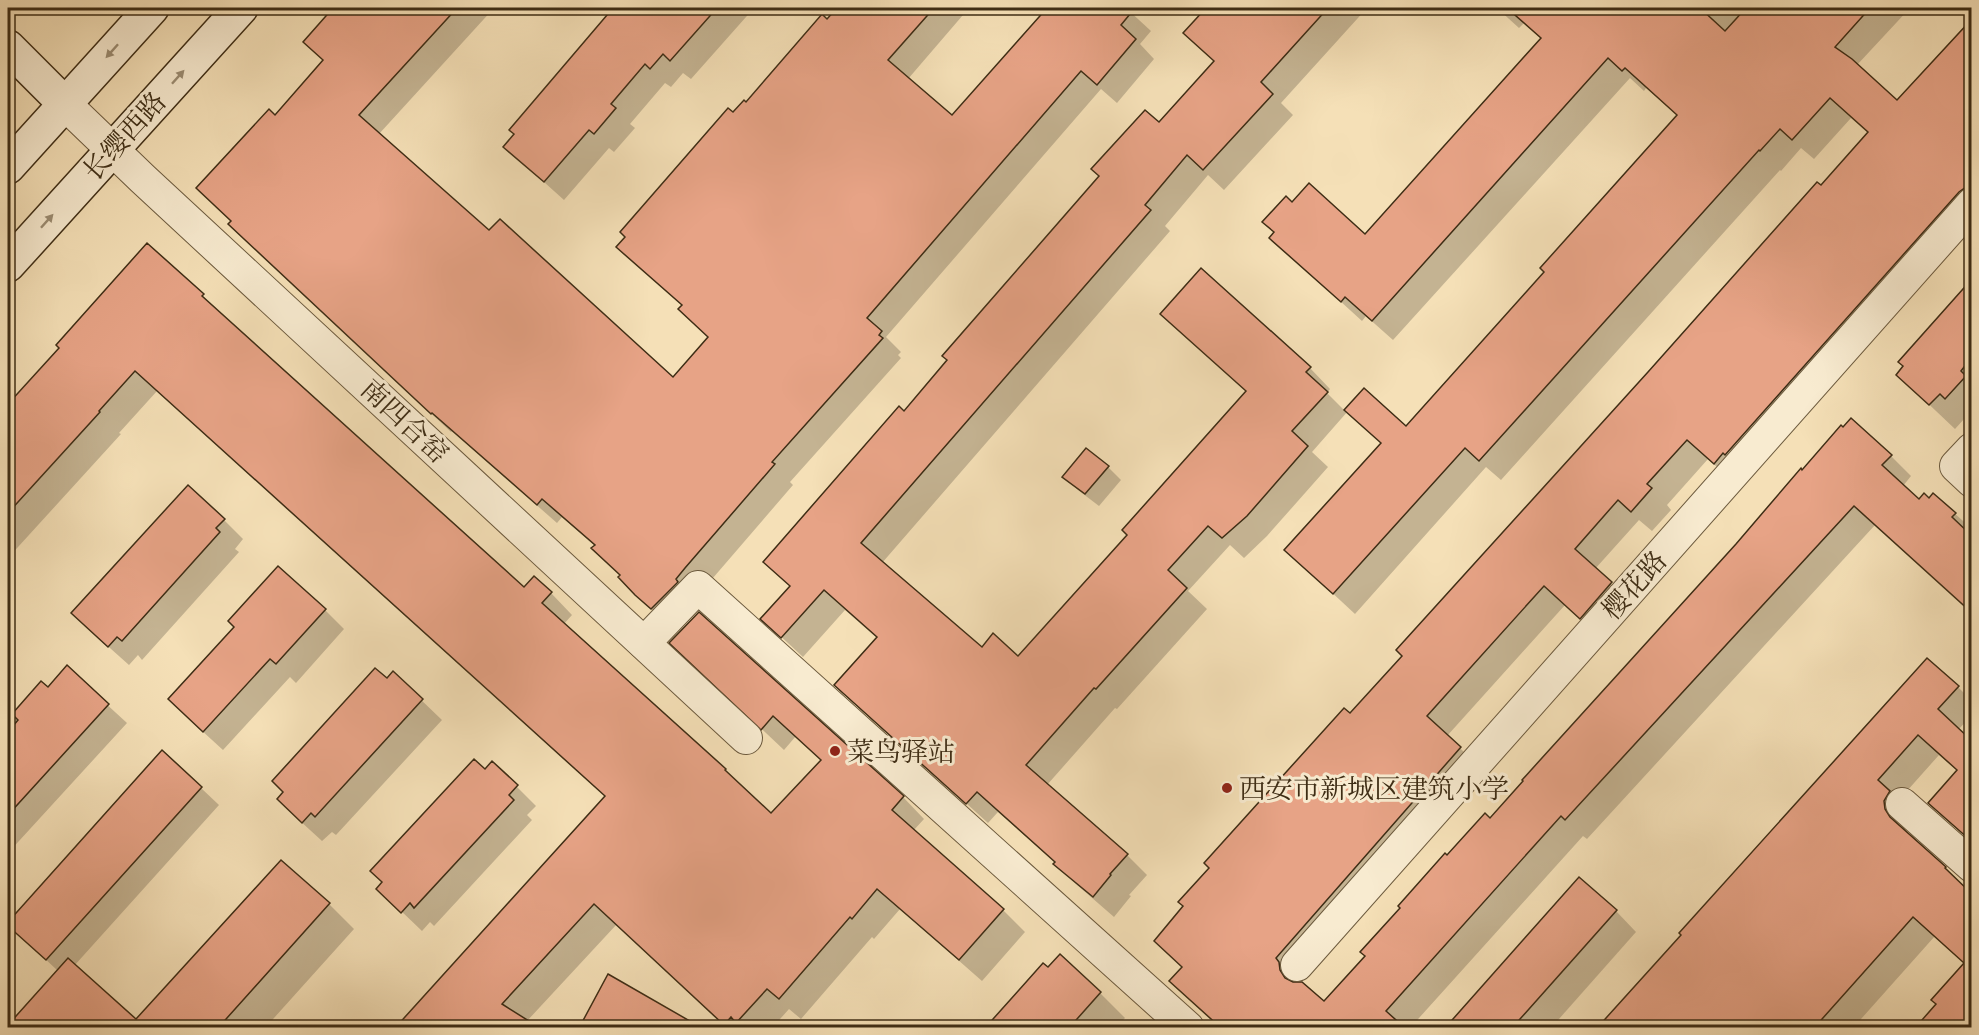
<svg xmlns="http://www.w3.org/2000/svg" width="1979" height="1035" font-family="'EB Garamond','Noto Serif SC',serif">
  <style>
    .shadow { fill: #0003 }
    .building { fill: #e7a386; stroke: #3e2d15; stroke-width: 1.5 }
    .lines { fill: none; stroke-linecap: round; stroke-linejoin: round }
    .street-casing { stroke: #6c5a3e; stroke-width: 34 }
    .secondary-casing { stroke: #3e2d15; stroke-width: 36 }
    .street { stroke: #f8ebd0; stroke-width: 32 }
    .secondary { stroke: #f8ebd0; stroke-width: 33 }
    .oneway { fill: #9b8c72 }
    .poi-dot { fill: #8f2418; stroke: #f8ebd0; stroke-width: 2 }
    .labels { text-anchor: middle; dominant-baseline: central; stroke-width: 6; stroke-linejoin: round; paint-order: stroke }
    .street-label { font-size: 27px; fill: #3e2d15; stroke: #f8ebd0 }
    .poi-label { font-size: 27px; fill: #3e2d15; stroke: #f8ebd0; text-anchor: start }
  </style>
  <rect width="100%" height="100%" fill="#f5e0b7"/>
  <filter id="stains"><feTurbulence type="fractalNoise" baseFrequency=".00333" numOctaves="4"/><feColorMatrix values="0 0 0 0 .2 0 0 0 0 .09 0 0 0 0 .02 0 0 0 .5 -.17"/></filter>
  <radialGradient id="worn" r=".72"><stop offset=".6" stop-color="#630" stop-opacity="0"/><stop offset="1" stop-color="#630" stop-opacity=".3"/></radialGradient>
  <g class="shadow">
    <polygon points="335,8 494,8 379,134 489,233 673,379 710,338 683,306 618,247 733,114 746,105 827,21 845,25 860,8 969,8 908,79 952,117 1047,8 1126,8 1151,31 1140,44 1154,59 1117,103 1101,89 886,337 901,352 898,355 901,358 790,482 793,485 694,600 656,614 636,594 595,546 562,517 557,523 452,431 451,432 250,243 276,117 325,61 305,42"/>
    <polygon points="629,8 754,8 691,79 683,73 671,87 665,83 630,124 635,128 614,152 609,148 564,200 505,147"/>
    <polygon points="1197,8 1367,8 1281,103 1293,115 1224,190 1208,175 1165,226 1170,231 882,563 982,649 1018,658 1129,535 1247,392 1162,314 1201,271 1310,368 1330,389 1327,393 1345,411 1364,390 1407,428 1546,273 1678,116 1646,88 1644,91 1630,78 1393,340 1366,316 1362,321 1271,238 1293,204 1365,236 1542,40 1524,23 1519,28 1497,8 1789,8 1798,15 1805,8 1910,8 1857,65 1897,102 1972,21 1972,221 1735,483 1708,459 1667,505 1671,510 1652,531 1639,520 1595,569 1632,604 1601,638 1565,605 1447,736 1481,768 1295,980 1324,1004 1367,956 1448,857 1891,456 1911,476 1903,486 1920,501 1929,500 1934,495 1972,529 1972,612 1875,525 1587,839 1583,836 1410,1028 1221,1028 1183,968 1350,715 1869,134 1851,118 1814,159 1801,148 1781,171 1780,170 1501,480 1486,467 1355,614 1286,550 1382,444 1348,411 1312,452 1328,467 1267,536 1244,558 1230,545 1188,591 1207,609 1117,709 1115,708 1047,785 1127,855 1147,875 1129,895 1131,896 1114,917 1076,884 1056,863 998,812 988,823 836,685 878,639 845,610 803,657 762,619 791,587 904,413 1215,62 1185,33 1203,13"/>
    <polygon points="147,245 524,589 551,593 572,615 563,625 725,770 772,815 822,761 796,736 784,750 693,664 903,797 924,819 913,831 1003,910 1025,932 982,981 900,909 874,939 872,937 801,1019 789,1009 772,1028 728,1028 617,924 527,1021 397,1028 606,797 157,391 119,433 121,434 8,558 8,406 61,348"/>
    <polygon points="1972,283 1971,423 1965,418 1955,429 1898,375 1905,367 1900,362"/>
    <polygon points="1108,467 1121,480 1099,506 1078,490 1065,477"/>
    <polygon points="224,520 243,539 235,549 239,552 142,660 138,655 129,665 92,632"/>
    <polygon points="325,610 344,629 296,683 290,677 223,750 189,719"/>
    <polygon points="67,668 127,723 8,853 8,721 41,683 48,689"/>
    <polygon points="393,673 442,720 336,835 332,832 322,841 298,819 387,680"/>
    <polygon points="1958,687 1972,701 1972,715 1958,730 1972,742 1972,842 1930,803 1958,771 1939,755 1898,801 1906,834 1971,894 1972,1028 1917,1028 1938,1004 1965,964 1935,936 1853,1028 1600,1028"/>
    <polygon points="485,771 516,786 536,806 527,815 532,820 434,926 430,922 422,931 398,908"/>
    <polygon points="201,788 219,805 74,966 135,1022 329,904 354,929 265,1028 8,1028 58,971 8,924 8,906 16,915"/>
    <polygon points="1616,911 1636,932 1551,1028 1448,1028"/>
    <polygon points="1100,993 1125,1018 1116,1028 986,1028"/>
  </g>
  <g class="building">
    <polygon points="333,8 457,8 359,115 489,230 500,219 673,377 708,337 678,309 682,305 616,247 625,237 620,232 728,108 733,112 744,100 746,102 822,14 827,19 837,8 934,8 888,60 952,115 1047,8 1135,8 1121,25 1136,39 1097,85 1081,71 867,318 882,331 879,335 883,338 772,462 775,464 685,568 676,579 678,582 651,609 635,595 618,577 620,575 591,548 595,545 542,499 537,505 432,413 431,414 228,224 231,221 196,188 269,109 275,115 323,60 303,42"/>
    <polygon points="613,8 717,8 670,61 663,54 650,69 645,64 611,104 616,108 594,134 589,130 544,182 503,147 514,134 509,130"/>
    <polygon points="1206,8 1328,8 1261,82 1273,94 1203,170 1187,155 1145,205 1151,210 861,543 982,647 993,633 1018,656 1127,535 1122,530 1246,391 1160,314 1201,268 1311,367 1306,372 1328,392 1292,431 1308,446 1247,516 1222,538 1208,526 1168,570 1187,588 1096,689 1094,688 1026,765 1128,854 1110,874 1111,875 1093,897 1053,864 1055,862 977,792 966,804 834,685 877,637 824,590 781,638 760,619 790,586 763,562 899,406 904,411 947,360 942,356 1099,176 1091,169 1145,110 1159,122 1214,61 1183,33"/>
    <polygon points="1507,8 1700,8 1725,31 1746,8 1870,8 1835,47 1852,59 1897,100 1971,20 1971,187 1966,187 1959,192 1725,455 1723,453 1714,464 1687,440 1647,484 1652,488 1631,512 1618,500 1575,549 1612,582 1580,619 1544,586 1427,716 1461,747 1276,958 1279,962 1280,970 1285,978 1293,982 1302,982 1324,1001 1365,956 1360,952 1400,908 1398,906 1445,853 1447,855 1485,813 1490,818 1523,781 1522,780 1736,544 1801,468 1802,470 1841,425 1843,427 1851,418 1892,455 1882,465 1919,499 1924,493 1929,498 1933,493 1956,513 1952,517 1971,535 1971,612 1854,506 1565,820 1561,816 1386,1011 1405,1028 1221,1028 1169,981 1182,967 1154,941 1183,906 1178,902 1209,868 1204,863 1344,708 1350,713 1402,656 1396,650 1648,372 1817,182 1821,185 1868,132 1830,98 1792,140 1780,129 1760,151 1759,150 1479,461 1465,448 1333,594 1284,550 1381,443 1344,410 1364,388 1406,426 1544,272 1540,268 1677,115 1625,68 1622,71 1608,58 1372,321 1345,297 1341,302 1269,238 1274,232 1262,222 1286,196 1292,202 1309,183 1365,234 1541,38"/>
    <polygon points="147,243 204,294 202,296 524,587 534,576 552,592 542,603 726,769 725,770 771,813 821,760 773,716 761,730 669,643 699,612 904,796 892,810 1004,909 959,960 877,889 852,919 850,917 779,999 767,989 736,1023 731,1017 724,1025 594,904 502,1004 540,1028 395,1028 605,796 135,371 99,411 100,412 8,513 8,404 59,348 56,345"/>
    <polygon points="1971,280 1971,358 1961,371 1966,376 1945,399 1940,394 1929,405 1896,375 1903,366 1898,362"/>
    <polygon points="1086,448 1109,466 1085,494 1062,477"/>
    <polygon points="188,485 225,519 216,528 220,532 122,641 117,637 108,647 71,613"/>
    <polygon points="278,566 326,609 276,664 270,659 203,732 168,699 234,627 228,621"/>
    <polygon points="1927,658 1959,686 1938,709 1971,740 1971,839 1970,840 1928,803 1957,770 1918,735 1878,780 1890,791 1884,801 1885,809 1890,817 1946,867 1945,868 1971,893 1971,1028 1915,1028 1936,1004 1931,1000 1964,963 1913,917 1814,1028 1597,1028 1681,935 1679,933"/>
    <polygon points="67,665 109,704 8,815 8,732 18,720 12,714 41,681 48,687"/>
    <polygon points="375,668 387,678 393,671 423,699 315,817 311,813 302,823 277,799 283,792 272,781"/>
    <polygon points="162,750 202,787 46,960 8,926 8,922"/>
    <polygon points="474,759 485,769 492,761 518,785 509,795 514,800 414,908 410,903 401,913 376,889 382,882 370,871"/>
    <polygon points="281,860 330,903 218,1028 8,1028 8,1025 68,958 136,1019"/>
    <polygon points="1579,877 1617,910 1512,1028 1445,1028"/>
    <polygon points="1060,954 1101,992 1069,1028 985,1028 1043,963 1048,967"/>
    <polygon points="608,974 702,1028 579,1028"/>
  </g>
  <g class="lines">
    <g class="street-casing">
      <g id="street">
        <polyline points="65,104 143,179 746,738"/>
        <polyline points="1972,449 1956,466 1972,481"/>
        <polyline points="644,643 698,587 1188,1028"/>
        <polyline points="1902,804 1972,866"/>
        <polyline points="1297,965 1972,204"/>
      </g>
    </g>
    <g class="secondary-casing">
      <g id="secondary">
        <polyline points="8,47 65,104"/>
        <polyline points="8,167 152,8"/>
        <polyline points="8,265 241,8"/>
      </g>
    </g>
    <use href="#street" class="street"/>
    <use href="#secondary" class="secondary"/>
  </g>
  <defs><path id="oneway-solid" d="M-6-.8H1V-3.2L6.5 0L1 3.2V.8H-6Z" transform="scale(1.5)"/></defs>
  <g class="oneway">
    <use href="#oneway-solid" transform="translate(112 51) rotate(132)"/>
    <use href="#oneway-solid" transform="translate(178 77) rotate(-48)"/>
    <use href="#oneway-solid" transform="translate(47 221) rotate(-48)"/>
  </g>
  <g class="poi-dot">
    <circle cx="835" cy="751" r="6"/>
    <circle cx="1227" cy="788" r="6"/>
  </g>
  <g class="labels">
    <g class="street-label">
      <text transform="translate(124 136) rotate(-48)">长缨西路</text>
      <text transform="translate(405 421) rotate(43)">南四合窑</text>
      <text transform="translate(1634 585) rotate(-48)">樱花路</text>
    </g>
    <g class="poi-label">
      <text x="847" y="751">菜鸟驿站</text>
      <text x="1239" y="788">西安市新城区建筑小学</text>
    </g>
  </g>
  <rect width="1979" height="1035" fill="none" stroke="#f5e0b7" stroke-width="30"/>
  <rect x="9" y="9" width="1961" height="1017" fill="none" stroke="#3e2d15" stroke-width="3"/>
  <rect x="15" y="15" width="1949" height="1005" fill="none" stroke="#3e2d15" stroke-width="1.5"/>
  <rect width="100%" height="100%" filter="url(#stains)"/>
  <rect width="100%" height="100%" fill="url(#worn)"/>
</svg>
